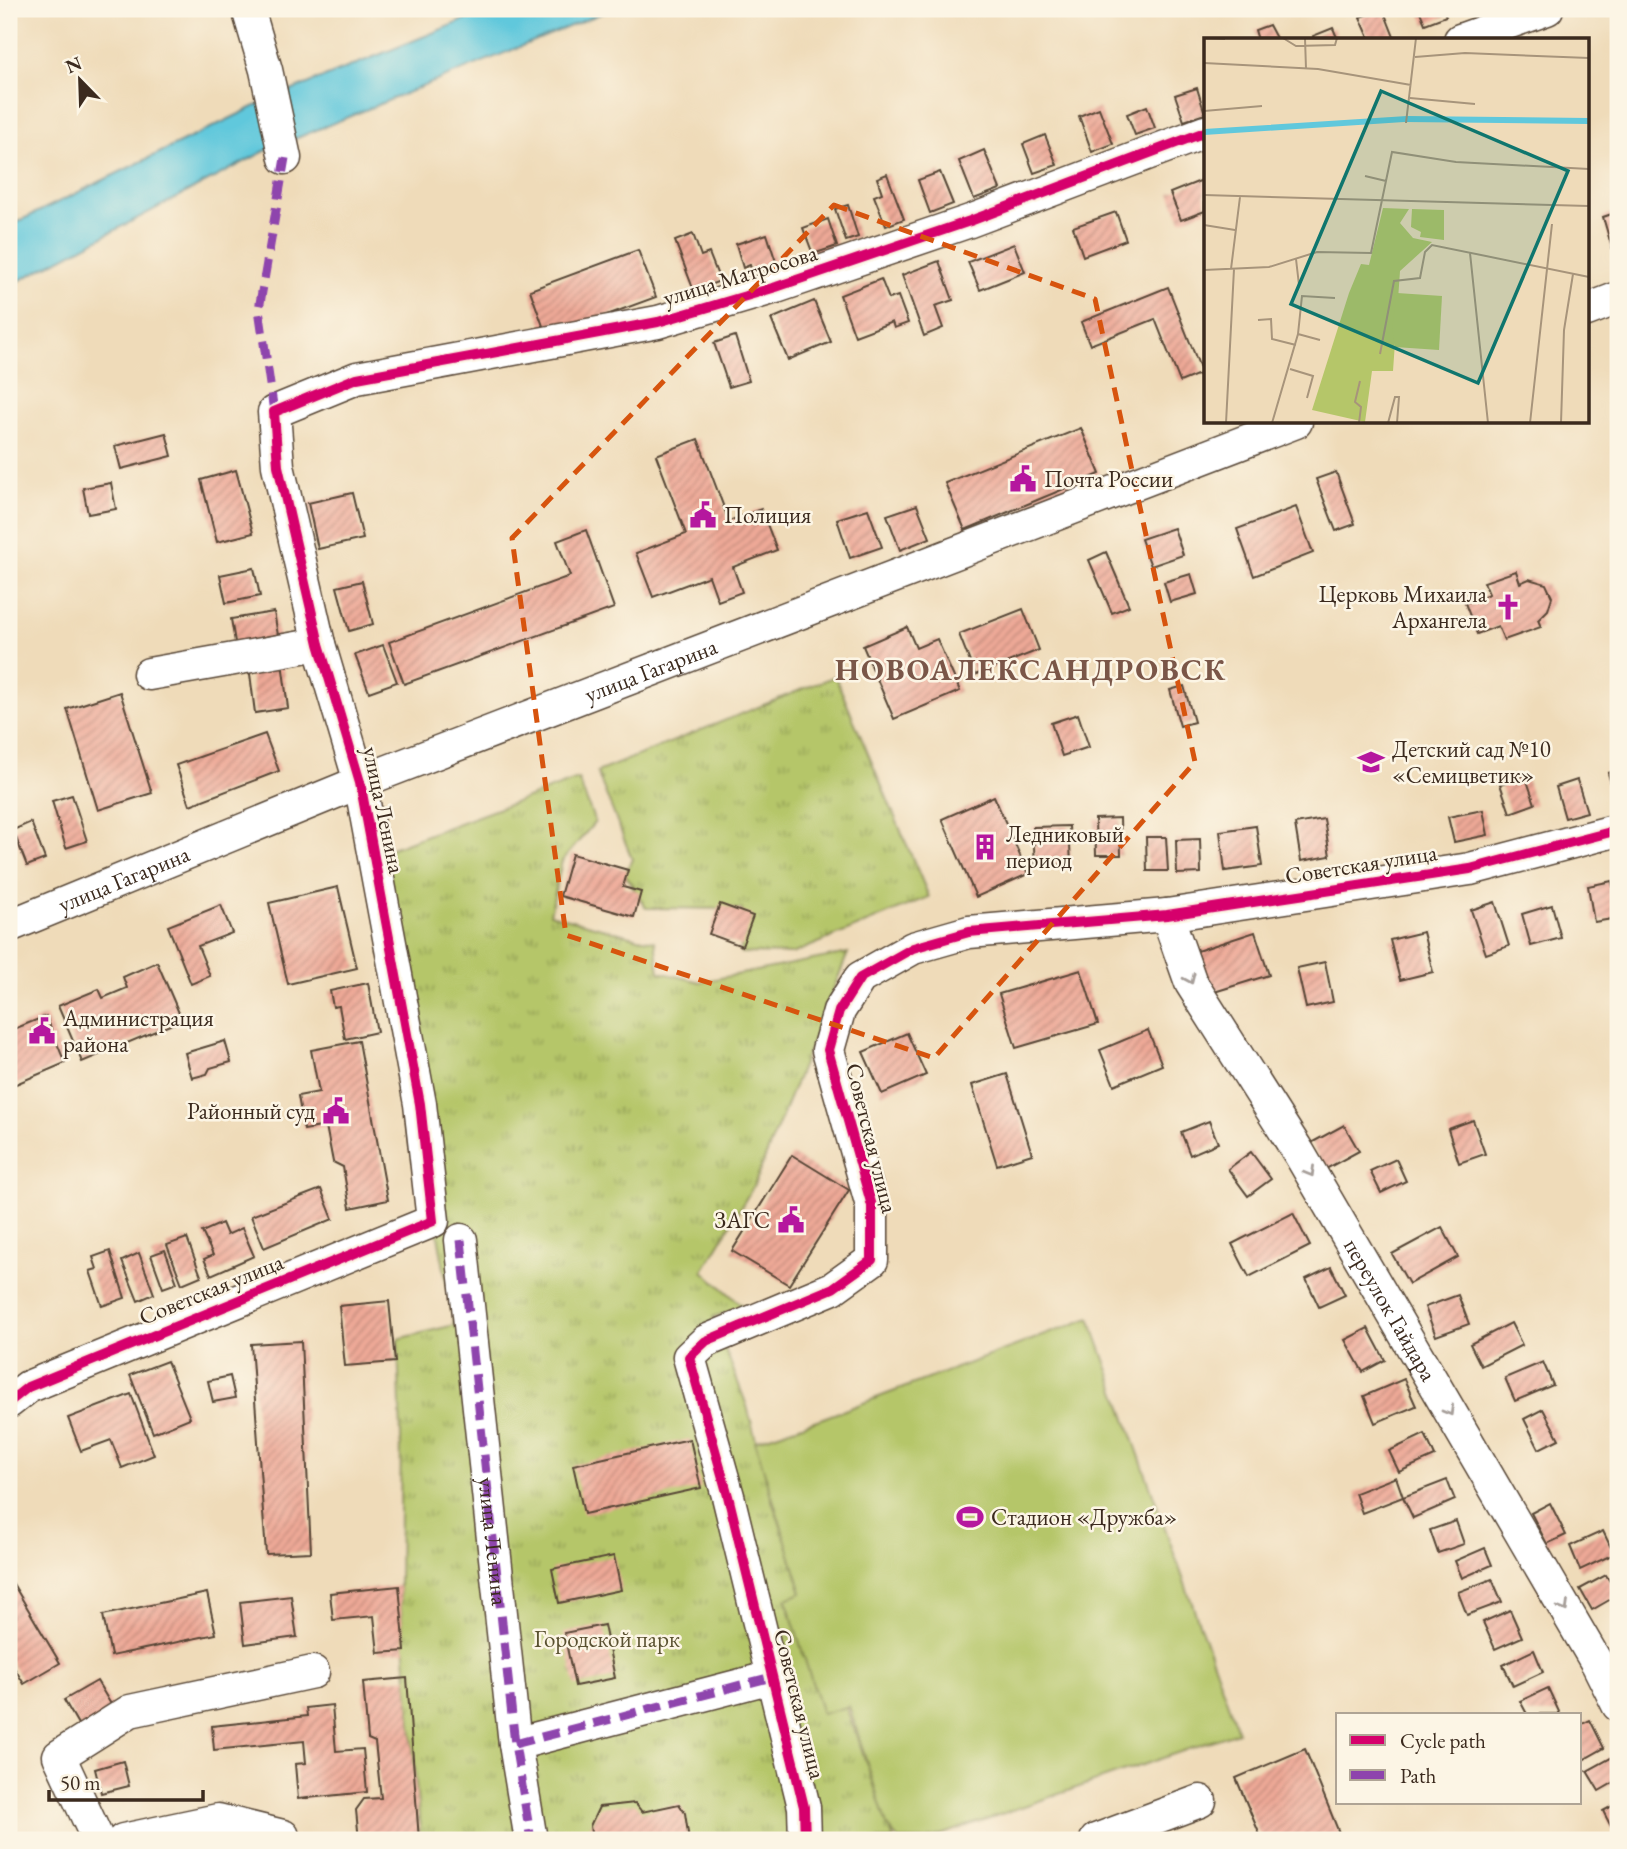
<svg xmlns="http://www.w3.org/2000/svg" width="1627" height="1849" font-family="'EB Garamond',serif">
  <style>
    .grass { fill: url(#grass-tufts); stroke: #787844; stroke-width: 2 }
    .pitch { fill: #b5c669; stroke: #787844; stroke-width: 2 }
    .water { fill: #60c8dc; stroke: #4e797d; stroke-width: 2 }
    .building { fill: url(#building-hatch) }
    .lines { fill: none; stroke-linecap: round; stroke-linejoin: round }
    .minor-casing { stroke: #564535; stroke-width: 35 }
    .minor { stroke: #fff; stroke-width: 32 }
    .quiet { stroke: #8e44ad; stroke-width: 9; stroke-dasharray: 18 9; stroke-linecap: butt }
    .cycleway-casing { stroke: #fcf5e5; stroke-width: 15 }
    .cycleway { stroke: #d6006c; stroke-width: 10 }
    .oneway { stroke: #a79f9a }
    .marked { fill: none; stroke: #d7540e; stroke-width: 5; stroke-dasharray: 14 9; stroke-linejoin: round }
    .labels { text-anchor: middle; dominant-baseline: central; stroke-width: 5; stroke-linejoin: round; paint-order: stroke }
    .street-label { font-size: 23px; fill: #3b2a1e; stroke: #fcf5e5 }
    .poi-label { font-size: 23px; fill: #3b2a1e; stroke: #fcf5e5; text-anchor: start }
    .park-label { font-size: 23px; fill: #5a5131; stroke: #fcf5e5 }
    .district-label { font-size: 30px; font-weight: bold; letter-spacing: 2px; fill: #7a5648; stroke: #fcf5e5 }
    .inset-road { fill: none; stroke: #a7947b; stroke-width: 2 }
    .view { fill: #0f766e; fill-opacity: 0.15; stroke: #0f766e; stroke-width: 3.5 }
    .inset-edge { fill: none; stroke: #3b2a1e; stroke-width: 3.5 }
  </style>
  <defs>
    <pattern id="grass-tufts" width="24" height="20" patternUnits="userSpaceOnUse" patternTransform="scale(1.75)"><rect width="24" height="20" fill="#b5c669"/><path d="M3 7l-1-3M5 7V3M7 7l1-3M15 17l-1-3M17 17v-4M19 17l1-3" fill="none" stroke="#94a156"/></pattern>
    <pattern id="building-hatch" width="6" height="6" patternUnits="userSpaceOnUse" patternTransform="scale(1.75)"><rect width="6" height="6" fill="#eea997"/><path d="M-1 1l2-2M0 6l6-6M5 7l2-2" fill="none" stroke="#c28a7b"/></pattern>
  </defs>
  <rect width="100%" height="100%" fill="#fcf5e5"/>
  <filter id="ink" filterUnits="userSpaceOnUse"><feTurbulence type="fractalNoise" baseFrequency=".0143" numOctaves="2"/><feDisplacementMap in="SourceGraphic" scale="14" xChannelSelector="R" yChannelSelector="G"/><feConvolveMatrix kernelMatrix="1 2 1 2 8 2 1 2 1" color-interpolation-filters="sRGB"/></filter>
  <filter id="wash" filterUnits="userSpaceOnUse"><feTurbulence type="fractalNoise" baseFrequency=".00686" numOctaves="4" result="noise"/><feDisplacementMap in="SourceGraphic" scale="28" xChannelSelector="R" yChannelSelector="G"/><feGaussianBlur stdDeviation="1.57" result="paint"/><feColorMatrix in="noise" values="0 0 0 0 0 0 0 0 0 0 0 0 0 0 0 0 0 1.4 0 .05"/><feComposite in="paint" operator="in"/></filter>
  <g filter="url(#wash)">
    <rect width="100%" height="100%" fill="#efdbb9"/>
    <g class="grass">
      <polygon points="835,676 929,897 792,954 741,953 742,909 646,908 625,874 632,859 597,772"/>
      <polygon points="578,779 595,822 562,861 550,914 638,938 655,941 659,972 700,982 848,953 754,1185 703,1271 744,1307 713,1317 747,1406 773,1504 894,1840 421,1840 399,1586 401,1437 398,1339 454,1325 435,1218 381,852"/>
    </g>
    <polygon class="pitch" points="1090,1318 1238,1732 926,1840 899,1840 887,1826 849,1706 822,1714 786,1599 802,1593 755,1441 823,1418"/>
    <polygon class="water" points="491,9 612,9 265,151 9,286 9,226 266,101"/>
    <g id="blocks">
      <g class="building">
        <polygon points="1383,9 1394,37 1387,40 1370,40 1360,17"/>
        <polygon points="1419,9 1443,9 1446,16 1425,24"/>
        <polygon points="1269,25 1277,40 1258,40 1255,30"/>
        <polygon points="1333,28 1338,40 1314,40 1313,36"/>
        <polygon points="1197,88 1205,114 1184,121 1175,95"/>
        <polygon points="1147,106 1155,128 1135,135 1127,114"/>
        <polygon points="1099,108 1113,144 1092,152 1079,116"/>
        <polygon points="1045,135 1057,165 1034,173 1023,144"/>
        <polygon points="984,150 1000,189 974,199 959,161"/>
        <polygon points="940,172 953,204 930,213 918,180"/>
        <polygon points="887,174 904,219 886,226 874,196 882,193 877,178"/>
        <polygon points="1205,179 1205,211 1181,220 1170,193"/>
        <polygon points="848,205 858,237 846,241 835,209"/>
        <polygon points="1116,212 1126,240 1083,256 1073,227"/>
        <polygon points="1618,212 1618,247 1612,248 1603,217"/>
        <polygon points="828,219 837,246 813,254 803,228"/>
        <polygon points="693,234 701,256 709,253 720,281 694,291 675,241"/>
        <polygon points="767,234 777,265 752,273 750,265 743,268 736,244"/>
        <polygon points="1014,244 1025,272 980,290 968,262"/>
        <polygon points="638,250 656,297 547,337 530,290"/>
        <polygon points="939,261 953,300 935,306 943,328 924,336 902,275"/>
        <polygon points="881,279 889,299 898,296 908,323 894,328 892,322 855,336 840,295"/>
        <polygon points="1168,287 1202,373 1180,382 1155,319 1090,345 1081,322"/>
        <polygon points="814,301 831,342 788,360 771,319"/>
        <polygon points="735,336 749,381 729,387 714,343"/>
        <polygon points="1081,428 1100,474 965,530 945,483"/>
        <polygon points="166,433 172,456 121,469 115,446"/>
        <polygon points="698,439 729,521 761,509 777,550 733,567 742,592 718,601 709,576 653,597 636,553 686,534 656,455"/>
        <polygon points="236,470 253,533 217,542 201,480"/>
        <polygon points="1336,472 1355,524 1336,531 1316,479"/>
        <polygon points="111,483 116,509 88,514 83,488"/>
        <polygon points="352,493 363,539 318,549 308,503"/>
        <polygon points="917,505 930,538 900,550 887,515"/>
        <polygon points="1296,507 1313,553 1254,576 1237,529"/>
        <polygon points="868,509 882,547 850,558 837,519"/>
        <polygon points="1174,528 1183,555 1151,566 1141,539"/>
        <polygon points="586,530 614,608 404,684 389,642 570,576 557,541"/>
        <polygon points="1106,552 1129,606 1112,613 1089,560"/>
        <polygon points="254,568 260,596 226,603 220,575"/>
        <polygon points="1516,571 1520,583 1529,579 1546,584 1552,597 1548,610 1538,620 1541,627 1504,640 1498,626 1477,634 1465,603 1489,594 1484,582"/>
        <polygon points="1191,574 1197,594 1170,602 1164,582"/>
        <polygon points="362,581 373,624 349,631 337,587"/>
        <polygon points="1023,609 1039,650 975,675 959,634"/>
        <polygon points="274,612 279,641 236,648 231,619"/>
        <polygon points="907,627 916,648 937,639 960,691 894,719 863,646"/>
        <polygon points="383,645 397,682 369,692 355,655"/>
        <polygon points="282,662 288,708 255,713 249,666"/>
        <polygon points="1184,686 1194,722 1180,726 1170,690"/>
        <polygon points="120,692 152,793 98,810 67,709"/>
        <polygon points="1078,714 1089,747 1062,756 1051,723"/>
        <polygon points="265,734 279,771 190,805 176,765"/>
        <polygon points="1618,770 1618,798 1615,799 1608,773"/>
        <polygon points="1525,775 1535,804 1510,813 1500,784"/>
        <polygon points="1577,780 1587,812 1565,818 1556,787"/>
        <polygon points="72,795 87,841 66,848 52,801"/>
        <polygon points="994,796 1028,874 976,897 942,819"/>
        <polygon points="1483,810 1488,835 1454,842 1448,817"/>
        <polygon points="1120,818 1121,855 1096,855 1095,819"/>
        <polygon points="1324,819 1330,856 1301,861 1295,824"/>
        <polygon points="31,822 45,859 27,866 13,830"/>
        <polygon points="1069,826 1071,864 1035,866 1033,827"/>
        <polygon points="1256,826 1262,866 1225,871 1220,831"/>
        <polygon points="1146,837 1166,837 1168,871 1147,871"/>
        <polygon points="1200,839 1201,873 1177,874 1176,840"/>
        <polygon points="9,849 14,863 9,865"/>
        <polygon points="572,854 628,870 623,887 641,892 634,917 560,896"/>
        <polygon points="1612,881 1618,918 1594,922 1588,886"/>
        <polygon points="338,887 357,968 288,984 269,903"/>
        <polygon points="1495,902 1509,946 1486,954 1471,910"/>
        <polygon points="720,904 753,916 742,946 709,934"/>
        <polygon points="221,905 232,933 198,946 210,976 191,984 168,926"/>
        <polygon points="1552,905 1561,938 1531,946 1522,914"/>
        <polygon points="1255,932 1269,975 1211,993 1197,951"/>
        <polygon points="1423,932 1433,972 1400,980 1390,940"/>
        <polygon points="157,962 182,1020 82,1062 58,1006 99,989 103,998 127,988 123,977"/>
        <polygon points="1325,962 1333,1002 1306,1008 1297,968"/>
        <polygon points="1081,970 1098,1024 1016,1048 999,994"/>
        <polygon points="368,983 377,1032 345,1039 339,1006 333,1007 330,991"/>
        <polygon points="46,1016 65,1063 9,1087 9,1031"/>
        <polygon points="1148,1030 1162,1065 1114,1085 1100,1050"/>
        <polygon points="907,1033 926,1075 882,1094 863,1052"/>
        <polygon points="225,1041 231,1062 210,1068 207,1074 192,1078 185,1053"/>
        <polygon points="359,1041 388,1200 350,1208 343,1167 333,1162 326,1126 304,1130 298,1096 319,1092 311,1050"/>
        <polygon points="1007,1074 1032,1154 997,1165 972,1085"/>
        <polygon points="1473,1120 1485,1154 1459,1163 1448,1129"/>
        <polygon points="1209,1121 1218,1143 1190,1155 1181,1132"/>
        <polygon points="1344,1125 1359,1151 1326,1169 1311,1143"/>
        <polygon points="1251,1152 1271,1179 1248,1196 1228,1169"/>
        <polygon points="792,1155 849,1190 789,1285 732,1251"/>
        <polygon points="1396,1159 1406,1181 1381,1193 1370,1171"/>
        <polygon points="321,1189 333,1219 264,1248 251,1216"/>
        <polygon points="1293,1213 1310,1246 1249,1277 1232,1244"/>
        <polygon points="222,1223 227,1235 242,1228 254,1256 211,1275 204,1259 213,1255 202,1232"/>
        <polygon points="1442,1227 1458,1257 1409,1284 1392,1254"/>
        <polygon points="187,1238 201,1276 182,1284 167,1245"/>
        <polygon points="165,1250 177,1283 163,1288 151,1255"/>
        <polygon points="110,1251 125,1298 102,1306 90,1271 97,1269 93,1257"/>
        <polygon points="139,1253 154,1294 138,1301 122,1261"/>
        <polygon points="1331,1267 1345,1295 1319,1307 1306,1279"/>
        <polygon points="1458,1295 1469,1324 1436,1336 1425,1307"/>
        <polygon points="389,1301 395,1362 345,1366 339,1306"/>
        <polygon points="1511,1323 1522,1345 1481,1366 1470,1344"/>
        <polygon points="1368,1328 1385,1360 1363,1372 1345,1340"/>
        <polygon points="301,1341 311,1552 266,1554 251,1344"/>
        <polygon points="167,1361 190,1418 153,1433 130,1375"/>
        <polygon points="1543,1362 1553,1385 1515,1401 1505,1378"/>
        <polygon points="230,1376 235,1398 213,1402 208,1381"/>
        <polygon points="1404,1379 1416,1406 1375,1423 1364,1396"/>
        <polygon points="131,1394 154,1455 122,1468 111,1440 81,1451 68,1418"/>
        <polygon points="1543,1409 1559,1439 1539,1449 1524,1419"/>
        <polygon points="1425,1434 1435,1456 1399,1472 1389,1451"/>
        <polygon points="690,1439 701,1488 584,1514 573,1465"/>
        <polygon points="1396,1477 1403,1497 1362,1513 1355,1493"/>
        <polygon points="1447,1480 1455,1500 1413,1518 1403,1497"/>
        <polygon points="1550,1503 1566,1535 1547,1544 1531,1513"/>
        <polygon points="1456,1521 1464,1544 1438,1553 1430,1530"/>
        <polygon points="1603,1531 1614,1554 1580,1570 1570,1546"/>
        <polygon points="1485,1548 1492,1565 1462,1578 1455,1561"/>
        <polygon points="614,1556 621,1590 559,1603 552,1569"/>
        <polygon points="1606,1575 1618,1595 1592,1610 1580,1589"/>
        <polygon points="9,1577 60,1663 24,1684 9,1659"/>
        <polygon points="1492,1579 1502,1602 1467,1615 1458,1592"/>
        <polygon points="399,1586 405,1651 378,1653 374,1616 333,1620 330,1593"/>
        <polygon points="207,1593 216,1634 111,1656 103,1615"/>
        <polygon points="291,1596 297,1637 245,1644 240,1602"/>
        <polygon points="1510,1610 1522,1637 1495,1649 1483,1622"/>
        <polygon points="604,1625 615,1678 575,1686 564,1633"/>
        <polygon points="1534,1650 1543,1672 1513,1686 1503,1665"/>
        <polygon points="407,1678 419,1840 359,1840 356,1810 364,1799 381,1798 375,1742 368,1739 363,1682"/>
        <polygon points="97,1681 115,1711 82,1731 64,1700"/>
        <polygon points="1548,1688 1560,1714 1527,1714 1520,1701"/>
        <polygon points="332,1705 336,1751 363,1749 367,1792 298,1799 295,1764 306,1763 304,1741 214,1750 212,1726 307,1716 306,1708"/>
        <polygon points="1590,1720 1604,1748 1581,1761 1580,1725"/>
        <polygon points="1305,1749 1342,1840 1262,1840 1236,1778"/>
        <polygon points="1616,1755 1618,1780 1599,1791 1587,1771"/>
        <polygon points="123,1761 129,1786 101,1793 95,1769"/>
        <polygon points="635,1803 642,1812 679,1804 685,1813 689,1840 592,1840 590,1826 599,1807"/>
        <polygon points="1618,1803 1618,1840 1603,1811"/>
      </g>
    </g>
  </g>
  <g filter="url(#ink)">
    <use href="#blocks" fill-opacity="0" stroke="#564535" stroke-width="2"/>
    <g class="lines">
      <g class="minor-casing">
        <g id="minor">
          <polyline points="248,9 266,70 285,158"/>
          <polyline points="1460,40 1547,9"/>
          <polyline points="1587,310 1618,298"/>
          <polyline points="149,674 319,644"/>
          <path id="s1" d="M1167 915 1191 983 1299 1153 1598 1665 1618 1705"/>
          <path id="s2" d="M9 926 360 782 1296 422"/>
          <path id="s3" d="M461 1240 515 1744 531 1840"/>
          <polyline points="9,1402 28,1387 433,1221 420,1104 360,782 319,644 278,466 274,412 357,378 658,322 776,287 970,221 1205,132"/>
          <polyline points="515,1744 772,1677"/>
          <polyline points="98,1840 59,1756 130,1711 313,1672"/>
          <polyline points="123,1840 218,1820 283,1836 284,1840"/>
          <polyline points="805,1840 804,1807 728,1496 689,1357 706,1341 833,1288 872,1260 872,1206 828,1050 839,1011 860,978 913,948 969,932 1167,915 1470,869 1618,830"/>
          <polyline points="1096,1840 1200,1801"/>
        </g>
      </g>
      <use href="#minor" class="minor"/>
      <g class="quiet">
        <polyline points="274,412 259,309 285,158"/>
        <polyline points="461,1240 515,1744 531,1840"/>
        <polyline points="515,1744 772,1677"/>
      </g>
      <g class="cycleway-casing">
        <g id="cycleway">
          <polyline points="9,1402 28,1387 433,1221 420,1104 360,782 319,644 278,466 274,412 357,378 658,322 776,287 970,221 1205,132"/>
          <polyline points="805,1840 804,1807 728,1496 689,1357 706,1341 833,1288 872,1260 872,1206 828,1050 839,1011 860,978 913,948 969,932 1167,915 1470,869 1618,830"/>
        </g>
      </g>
      <use href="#cycleway" class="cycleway"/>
    </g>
    <defs><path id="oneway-chevron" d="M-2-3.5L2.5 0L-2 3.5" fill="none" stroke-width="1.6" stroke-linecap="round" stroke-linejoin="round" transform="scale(1.75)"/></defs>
    <g class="oneway">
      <use href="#oneway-chevron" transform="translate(1190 979) rotate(66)"/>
      <use href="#oneway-chevron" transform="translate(1310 1172) rotate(60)"/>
      <use href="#oneway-chevron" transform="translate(1449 1411) rotate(60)"/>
      <use href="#oneway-chevron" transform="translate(1564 1607) rotate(60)"/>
    </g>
  </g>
  <path class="marked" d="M834 205 1095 299 1195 762 934 1058 566 935 512 538Z"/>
  <defs>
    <g id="civic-bare" transform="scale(2.1)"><path d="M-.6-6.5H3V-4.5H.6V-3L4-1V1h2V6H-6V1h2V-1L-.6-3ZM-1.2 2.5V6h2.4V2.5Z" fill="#b5179e" stroke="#fcf5e5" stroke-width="2.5" paint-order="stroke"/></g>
    <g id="church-bare" transform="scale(2.1)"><path d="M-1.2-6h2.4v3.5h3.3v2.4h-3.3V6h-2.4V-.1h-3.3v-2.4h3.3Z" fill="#b5179e" stroke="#fcf5e5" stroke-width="2.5" paint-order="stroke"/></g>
    <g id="school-bare" transform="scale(2.1)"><path d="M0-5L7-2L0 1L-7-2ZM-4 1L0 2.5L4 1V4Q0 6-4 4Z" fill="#b5179e" stroke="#fcf5e5" stroke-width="2.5" paint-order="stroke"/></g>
    <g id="building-bare" transform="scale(2.1)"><path d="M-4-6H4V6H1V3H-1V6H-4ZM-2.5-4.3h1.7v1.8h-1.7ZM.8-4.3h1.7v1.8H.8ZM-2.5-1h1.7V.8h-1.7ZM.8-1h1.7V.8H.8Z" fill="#b5179e" stroke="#fcf5e5" stroke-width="2.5" paint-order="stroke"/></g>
    <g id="stadium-bare" transform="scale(2.1)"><path d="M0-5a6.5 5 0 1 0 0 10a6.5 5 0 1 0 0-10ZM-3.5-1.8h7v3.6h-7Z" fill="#b5179e" stroke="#fcf5e5" stroke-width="2.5" paint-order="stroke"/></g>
  </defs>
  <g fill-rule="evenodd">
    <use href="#civic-bare" x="1023" y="479"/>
    <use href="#civic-bare" x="703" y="515"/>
    <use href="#church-bare" x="1508" y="607"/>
    <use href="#school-bare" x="1371" y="762"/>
    <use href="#building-bare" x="985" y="847"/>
    <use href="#civic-bare" x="42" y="1031"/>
    <use href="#civic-bare" x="336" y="1111"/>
    <use href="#civic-bare" x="791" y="1220"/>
    <use href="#stadium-bare" x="970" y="1517"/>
  </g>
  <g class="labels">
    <g class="street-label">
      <text transform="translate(740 275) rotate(-17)">улица Матросова</text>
      <text stroke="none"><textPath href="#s2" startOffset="691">улица Гагарина</textPath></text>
      <text transform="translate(384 810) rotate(78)">улица Ленина</text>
      <text transform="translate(1361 864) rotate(-9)">Советская улица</text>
      <text stroke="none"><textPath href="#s2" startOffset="124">улица Гагарина</textPath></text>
      <text transform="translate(872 1138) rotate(76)">Советская улица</text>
      <text transform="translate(211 1289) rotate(-22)">Советская улица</text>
      <text stroke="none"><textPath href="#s1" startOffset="455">переулок Гайдара</textPath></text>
      <text stroke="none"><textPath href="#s3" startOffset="303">улица Ленина</textPath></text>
      <text transform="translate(800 1704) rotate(76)">Советская улица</text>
    </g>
    <g class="poi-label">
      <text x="1044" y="479">Почта России</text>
      <text x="724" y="515">Полиция</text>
      <text x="1487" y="594" text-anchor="end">Церковь Михаила<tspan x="1487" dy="26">Архангела</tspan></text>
      <text x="1392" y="749">Детский сад №10<tspan x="1392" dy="26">«Семицветик»</tspan></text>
      <text x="1006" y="834">Ледниковый<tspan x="1006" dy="26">период</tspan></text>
      <text x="63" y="1018">Администрация<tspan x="63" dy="26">района</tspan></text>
      <text x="315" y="1111" text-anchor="end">Районный суд</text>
      <text x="770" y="1220" text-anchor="end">ЗАГС</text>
      <text x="991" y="1517">Стадион «Дружба»</text>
    </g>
    <g class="park-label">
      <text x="607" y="1639">Городской парк</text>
    </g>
    <g class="district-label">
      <text x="1031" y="669">НОВОАЛЕКСАНДРОВСК</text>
    </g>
  </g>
  <g transform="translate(1204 38)">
    <rect width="385" height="385" fill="#efdbb9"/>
    <path d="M179 170 205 171 196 185 209 200 228 204 196 233 189 333H168L161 384 108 372 145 255 157 226 165 227ZM208 171 240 172V202L216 199 217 194 207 189Z" fill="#b5c669"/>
    <path d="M193 255 238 258 235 312 191 309 188 290Z" fill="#b5c669"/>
    <path d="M203 78 385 80V86L200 84 0 97V91Z" fill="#60c8dc"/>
    <path class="inset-road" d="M0 0 21 1M79 0 92 8 131 7 133 0M101 0 102 31M211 19 261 15 385 20M0 25 114 31 207 47M206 60 271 66M0 73 58 68M202 85 212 0M161 138 182 143M0 157 385 168M0 187 31 192M266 215 284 385M92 221 95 247M27 231 36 159M0 232 65 229 113 214 167 215 188 114 252 124 385 131M54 282 67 281 68 301 92 307M94 296 116 302M176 316 190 243 216 240 221 214 228 207 385 239M86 331 109 338 103 360M22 385 30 231M68 385 94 296 98 258 131 260M155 385 157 369 151 364 156 343M184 385 191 359H195L193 385M326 385 348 186M357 385 360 292 369 236"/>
    <path class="view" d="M177 53 364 133 274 345 87 266Z"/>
    <rect width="385" height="385" class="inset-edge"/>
  </g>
  <rect width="1627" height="1849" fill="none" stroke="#fcf5e5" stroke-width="35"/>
  <rect x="1336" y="1713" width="245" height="91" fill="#fcf5e5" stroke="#afa495" stroke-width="2"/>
  <rect x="1350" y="1735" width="35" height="10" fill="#d6006c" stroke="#afa495" stroke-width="2"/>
  <text x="1400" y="1748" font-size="21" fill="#3b2a1e">Cycle path</text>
  <rect x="1350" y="1770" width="35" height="10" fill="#8e44ad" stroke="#afa495" stroke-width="2"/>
  <text x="1400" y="1783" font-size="21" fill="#3b2a1e">Path</text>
  <g transform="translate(80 80) rotate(337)" stroke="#fcf5e5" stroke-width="5" paint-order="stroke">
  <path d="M0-5L12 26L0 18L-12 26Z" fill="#3b2a1e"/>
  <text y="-10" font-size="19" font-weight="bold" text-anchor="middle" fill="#3b2a1e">N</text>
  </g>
  <path d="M49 1790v10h154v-10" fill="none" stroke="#3b2a1e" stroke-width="3.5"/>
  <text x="60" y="1790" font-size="21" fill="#3b2a1e" stroke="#fcf5e5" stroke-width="5" paint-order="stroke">50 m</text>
</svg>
